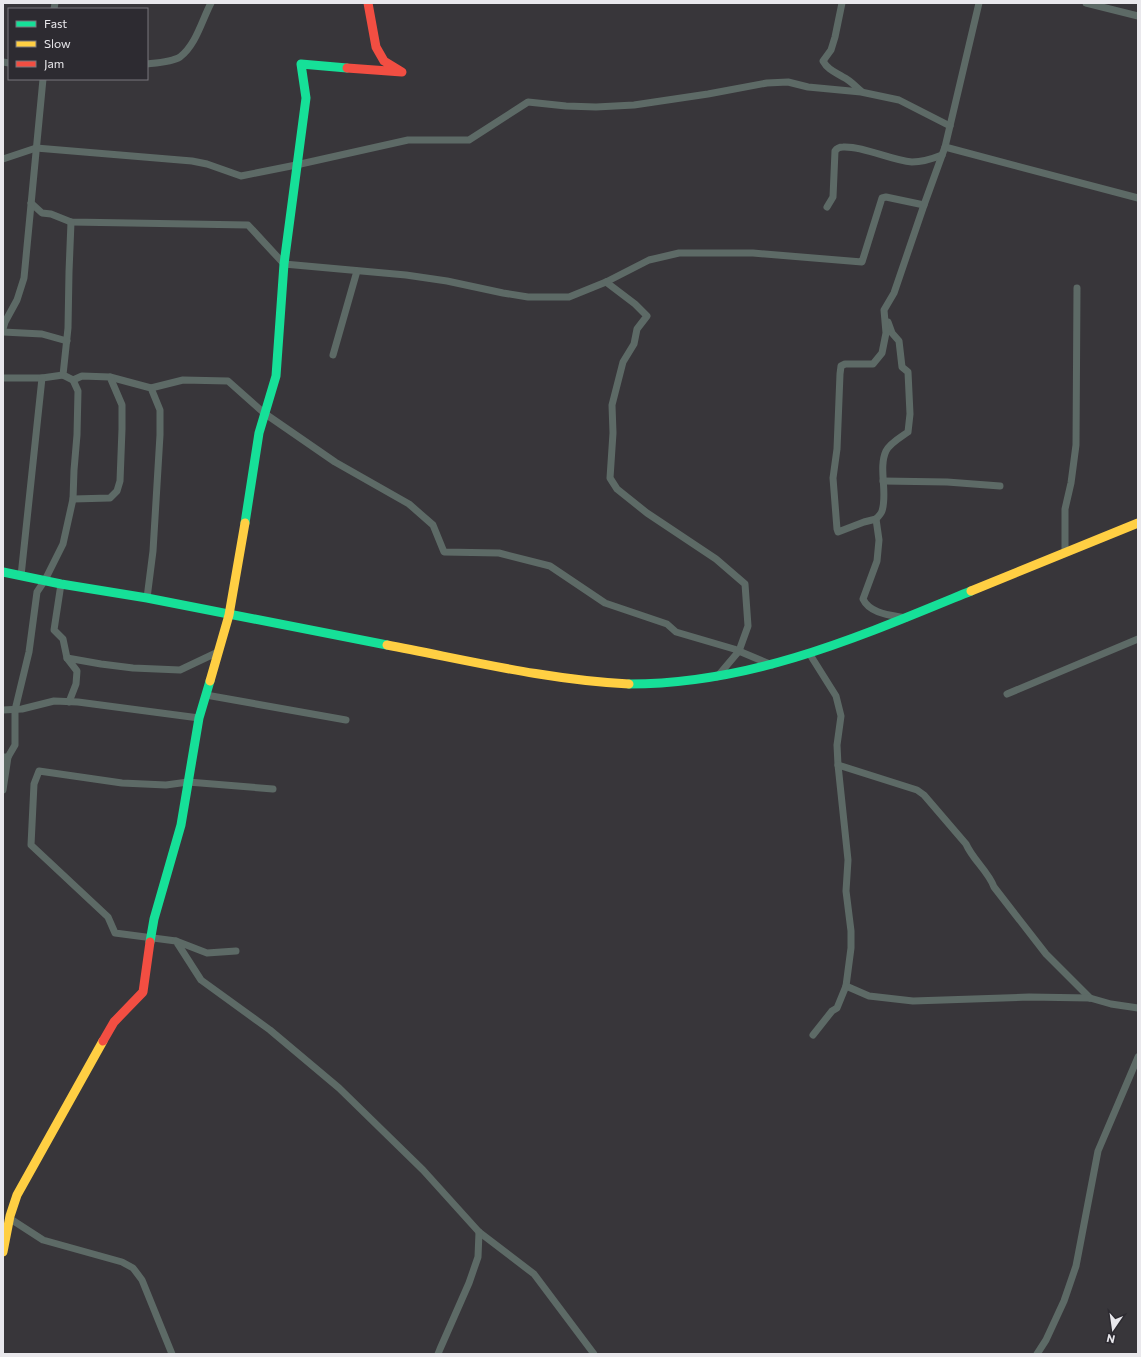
<svg xmlns="http://www.w3.org/2000/svg" width="1141" height="1357" font-family="Commissioner,sans-serif">
  <style>
    .lines { fill: none; stroke-linecap: round; stroke-linejoin: round }
    .street { stroke: #5d6a66; stroke-width: 7 }
    .fast { stroke: #16e098; stroke-width: 9 }
    .slow { stroke: #ffcf43; stroke-width: 9 }
    .jam { stroke: #f24e42; stroke-width: 9 }
  </style>
  <rect width="100%" height="100%" fill="#38363a"/>
  <g class="lines">
    <g class="street">
      <path d="M842 3 835 37 831 50 823 61C828 70 835 72 843 77 850 80 856 87 861 91"/>
      <polyline points="979,3 945,147 1138,198"/>
      <polyline points="1086,3 1138,16"/>
      <polyline points="54,9 55,3"/>
      <polyline points="3,62 9,63"/>
      <path d="M147 64C156 63 172 62 180 57 196 45 202 20 211 3"/>
      <polyline points="3,159 36,148 192,161 207,164 241,176 296,165 408,140 469,140 528,102 566,106 596,107 634,105 708,94 767,83 788,82 808,87 861,92 899,100 950,126"/>
      <polyline points="31,203 42,213 51,214 71,222 248,225 284,264 406,275 447,281 503,293 528,297 569,297 606,282 649,260 679,253 753,253 862,262 882,198 886,197 924,205"/>
      <path d="M827 207 833 197 835 151C837 148 840 147 843 147 864 146 890 160 912 162 923 162 932 159 942 155"/>
      <polyline points="606,282 635,304 647,316 637,329 634,344 623,362 612,405 613,433 610,478 617,489 647,513 716,559 745,584 748,626 739,651 717,677"/>
      <polyline points="3,329 5,322 17,300 24,278 43,79"/>
      <polyline points="3,332 42,334 67,341"/>
      <polyline points="333,355 357,271"/>
      <polyline points="110,377 151,388 160,410 160,435 153,551 147,598"/>
      <polyline points="3,378 42,378 63,375"/>
      <polyline points="73,380 82,376 110,377 122,405 122,429 120,481 117,491 110,498 73,499"/>
      <polyline points="151,388 183,380 228,381 264,413 335,462 409,504 433,525 444,552 499,553 550,566 605,603 667,624 676,632 734,649 772,665"/>
      <polyline points="883,481 947,482 1000,486"/>
      <path d="M876 519C878 517 881 514 882 511 888 493 878 468 886 451 890 443 901 437 908 432L910 414 908 372 902 367 899 341 892 333 888 322"/>
      <polyline points="1065,552 1065,509 1071,483 1076,445 1077,288"/>
      <polyline points="21,576 42,378"/>
      <polyline points="61,584 54,630 63,639 67,658 77,671 76,684 69,702"/>
      <path d="M906 618C891 615 870 614 863 599L877 561 879 540 876 519 864 522 838 532 837 529 833 478 837 449 840 374 841 366 845 364H873L882 353 886 333 884 310 894 293 924 205 945 147"/>
      <polyline points="809,653 836,696 841,716 837,745 838,765 848,860 846,891 851,931 851,948 846,986 837,1008 832,1011 813,1035"/>
      <polyline points="67,658 101,664 133,668 180,670 218,652"/>
      <polyline points="1007,694 1138,639"/>
      <polyline points="206,695 346,720"/>
      <polyline points="3,710 22,709 54,701 78,702 199,718"/>
      <polyline points="3,757 8,757 15,745 15,710 29,652 37,592 45,580 63,544 73,499 74,470 77,435 78,391 73,380 63,375 68,328 69,272 71,222"/>
      <path d="M838 765 917 790 924 795 966 844C973 860 988 871 994 887L1046 954 1090 998"/>
      <polyline points="273,789 188,782 166,785 122,783 39,771 34,784 31,845 108,917 115,933 176,941 201,980 270,1030 339,1088 423,1170 479,1232 534,1274 594,1354"/>
      <polyline points="3,790 8,757"/>
      <polyline points="176,941 207,953 236,951"/>
      <polyline points="846,986 869,996 913,1001 1029,997 1090,998 1111,1004 1138,1008"/>
      <polyline points="9,1218 43,1240 122,1262 133,1268 142,1280 172,1354"/>
      <polyline points="438,1354 440,1349 469,1283 478,1257 479,1232"/>
      <polyline points="1037,1354 1046,1340 1064,1301 1076,1266 1098,1151 1138,1057"/>
    </g>
    <g class="fast">
      <polyline points="245,523 259,433 276,376 284,264 306,98 301,64 347,68"/>
      <polyline points="3,572 61,584 147,598 387,645"/>
      <path d="M629 684C752 684 859 637 971 591"/>
      <polyline points="150,942 154,919 181,825 199,718 210,681"/>
    </g>
    <g class="slow">
      <polyline points="971,591 1138,523"/>
      <path d="M387 645C467 660 547 680 629 684"/>
      <polyline points="210,681 229,615 245,523"/>
      <polyline points="3,1252 10,1216 17,1195 103,1041"/>
    </g>
    <g class="jam">
      <polyline points="347,68 402,72 384,61 376,47 368,3"/>
      <polyline points="103,1041 114,1022 143,992 150,942"/>
    </g>
  </g>
  <rect width="1141" height="1357" fill="none" stroke="#e9e8ec" stroke-width="8"/>
  <rect x="8" y="8" width="140" height="72" fill="#2d2b31" stroke="#78777c"/>
  <rect x="16" y="21" width="20" height="6" fill="#16e098" stroke="#78777c"/>
  <text x="44" y="28" font-size="12" fill="#e9e8ec">Fast</text>
  <rect x="16" y="41" width="20" height="6" fill="#ffcf43" stroke="#78777c"/>
  <text x="44" y="48" font-size="12" fill="#e9e8ec">Slow</text>
  <rect x="16" y="61" width="20" height="6" fill="#f24e42" stroke="#78777c"/>
  <text x="44" y="68" font-size="12" fill="#e9e8ec">Jam</text>
  <g transform="translate(1113 1329) rotate(193)" stroke="#2d2b31" stroke-width="3" paint-order="stroke">
  <path d="M0-3L7 15L0 10L-7 15Z" fill="#e9e8ec"/>
  <text y="-6" font-size="11" font-weight="bold" text-anchor="middle" fill="#e9e8ec">N</text>
  </g>
</svg>
